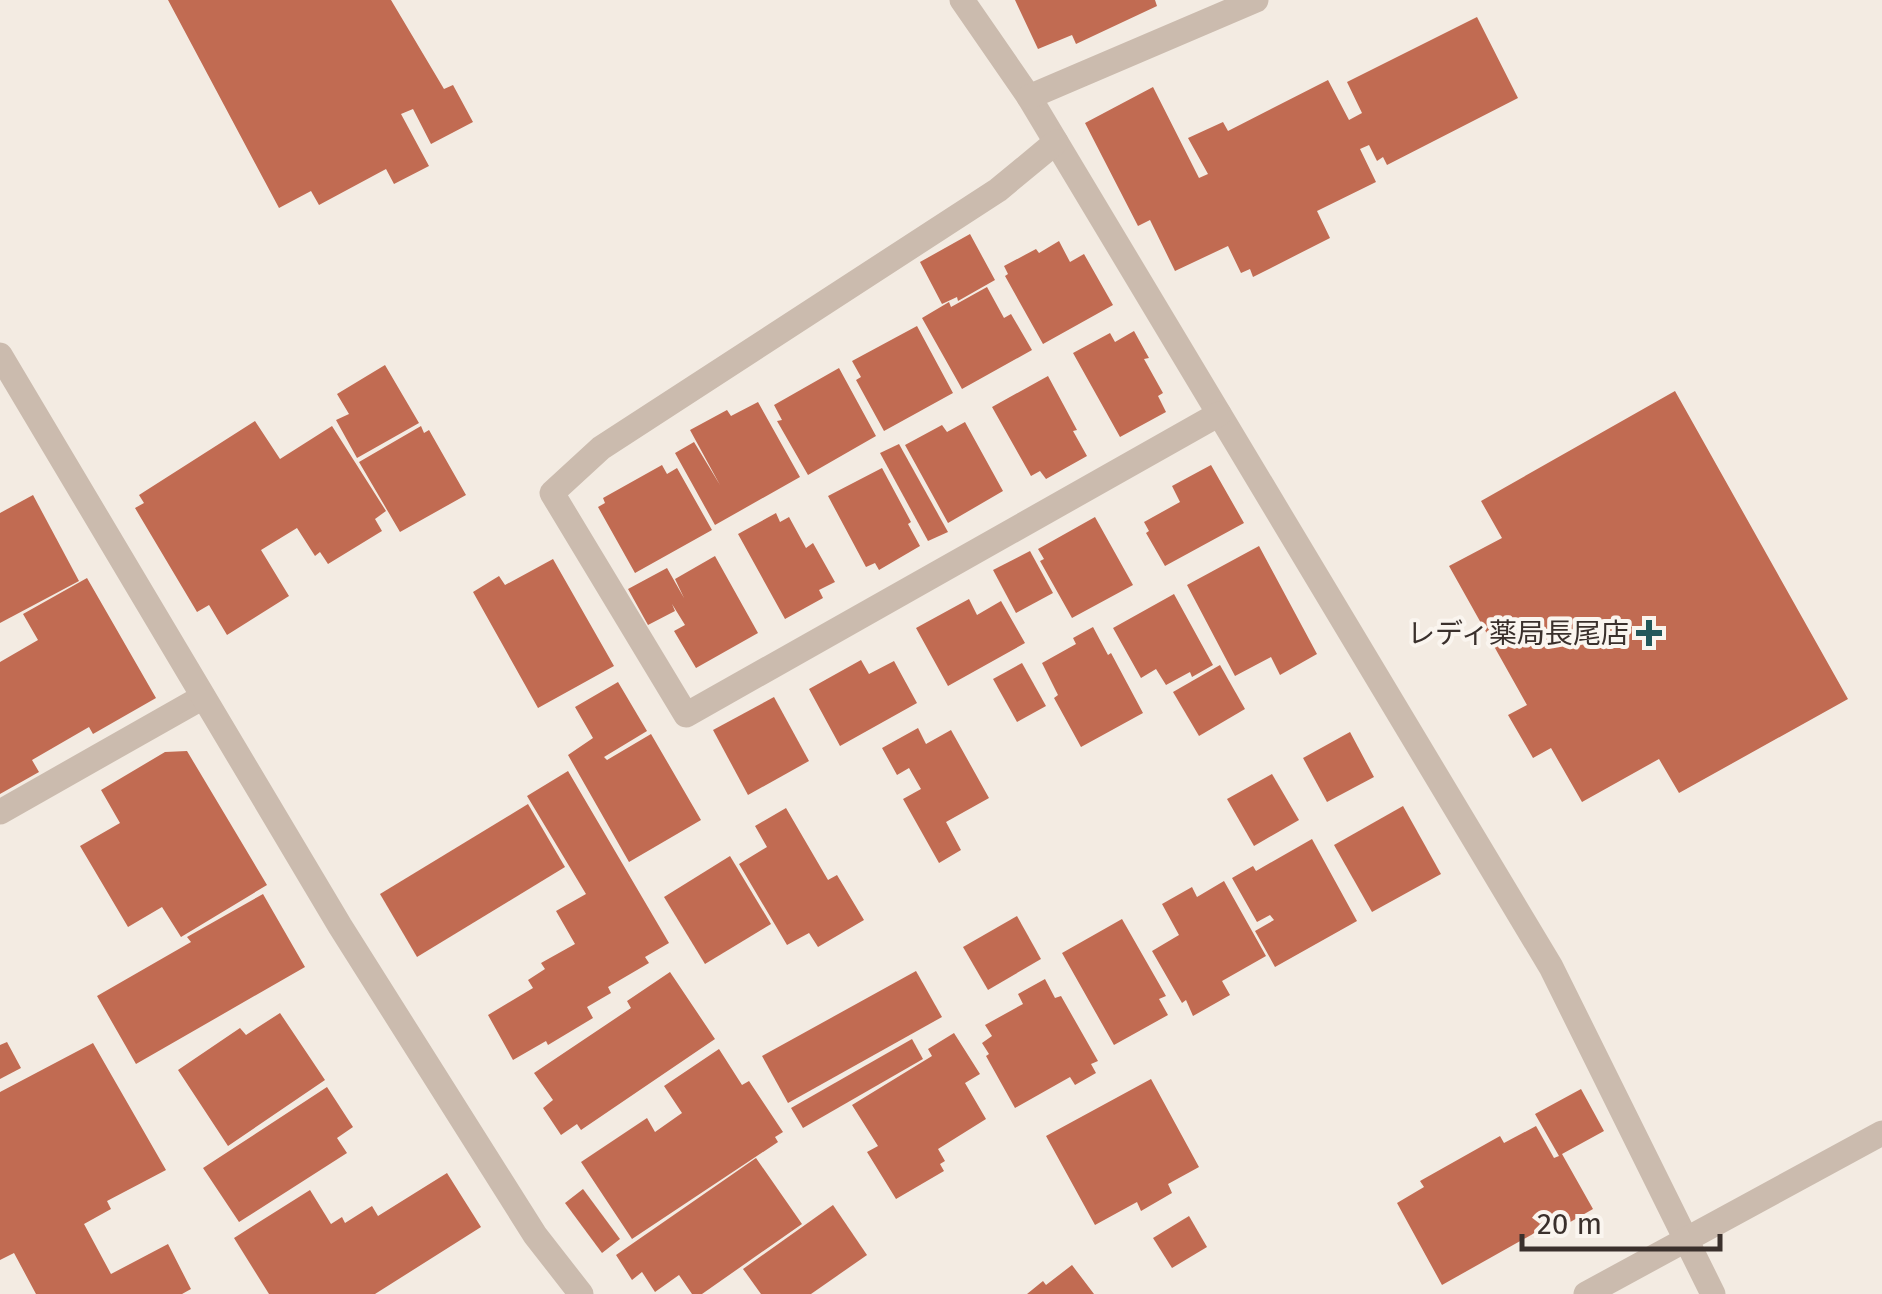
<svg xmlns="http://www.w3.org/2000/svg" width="1882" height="1294" font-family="'Fira Sans','Noto Sans JP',sans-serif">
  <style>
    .building { fill: #c16b52 }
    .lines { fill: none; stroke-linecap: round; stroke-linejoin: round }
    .minor { stroke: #cbbbae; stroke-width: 25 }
    .tertiary { stroke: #cbbbae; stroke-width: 25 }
    .poi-dot { fill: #22585b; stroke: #faf5ef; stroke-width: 4 }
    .labels { text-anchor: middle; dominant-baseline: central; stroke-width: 8; stroke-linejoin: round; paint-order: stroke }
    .poi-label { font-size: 28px; fill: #3a302c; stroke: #faf5ef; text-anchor: end }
  </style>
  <rect width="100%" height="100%" fill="#f3ebe2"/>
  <g class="building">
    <polygon points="168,0 391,0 444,89 453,85 473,122 431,144 413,109 401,114 429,166 394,184 386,169 319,205 311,191 279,208"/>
    <polygon points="1015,0 1155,0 1157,6 1076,44 1072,35 1038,49"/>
    <polygon points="1477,17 1518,98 1387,165 1383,157 1377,161 1369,145 1360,149 1376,182 1317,211 1330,238 1253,277 1250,269 1241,273 1228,246 1175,271 1150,220 1138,226 1085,123 1153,87 1199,178 1208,174 1188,138 1223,122 1228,131 1328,80 1349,120 1362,113 1347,82"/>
    <polygon points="970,234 995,280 958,301 957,297 942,304 920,262"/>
    <polygon points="1059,241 1070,262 1084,254 1113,305 1043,344 1005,276 1008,274 1004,266 1036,249 1039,253"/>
    <polygon points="987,287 1004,318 1011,314 1032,350 962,389 922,318 949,302 951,307"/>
    <polygon points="917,326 953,393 884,431 856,380 861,377 852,361"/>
    <polygon points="1134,331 1149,358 1144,359 1163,393 1158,396 1166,412 1120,437 1073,353 1110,333 1115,342"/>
    <polygon points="385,365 419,423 357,458 336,420 349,414 337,394"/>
    <polygon points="839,368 876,436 808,475 777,421 782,420 774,405"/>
    <polygon points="1048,376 1077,430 1073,431 1087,456 1046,479 1040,471 1031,476 992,407"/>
    <polygon points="1675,391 1848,699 1679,793 1659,759 1582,802 1551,748 1533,758 1508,715 1527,705 1449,566 1502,538 1481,501"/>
    <polygon points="758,402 800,477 715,525 675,453 694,442 720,485 690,430 727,410 731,416"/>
    <polygon points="255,421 280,459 332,426 386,511 375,519 382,531 328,564 320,552 315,556 297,528 261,550 289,596 227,635 209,605 197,612 135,508 144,503 139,495"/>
    <polygon points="965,422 1003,491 948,523 905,445 942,425 947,432"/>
    <polygon points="421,426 424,433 429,430 466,495 400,532 359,462"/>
    <polygon points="899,444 948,532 928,541 880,453"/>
    <polygon points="662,465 667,474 677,468 712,530 635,573 598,507 605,503 603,498"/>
    <polygon points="1211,465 1244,523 1165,566 1146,533 1149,531 1144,522 1180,502 1172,486"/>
    <polygon points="882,468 911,522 908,524 920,546 879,570 875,563 866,567 828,496"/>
    <polygon points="33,495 79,581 0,623 0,513"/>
    <polygon points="776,513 780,522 789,517 806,548 813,543 835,582 819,590 823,598 785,619 738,534"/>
    <polygon points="1095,517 1133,585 1072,618 1040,561 1044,559 1038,549"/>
    <polygon points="1259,546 1317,654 1280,675 1271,657 1235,676 1187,585"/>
    <polygon points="1030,551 1053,593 1016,613 993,570"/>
    <polygon points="715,556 758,633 696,668 674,631 685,625 672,604 675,611 648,625 628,589 667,568 684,598 675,579"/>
    <polygon points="553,559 614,666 538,708 473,592 499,576 505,585"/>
    <polygon points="87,578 156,698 93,734 89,727 32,760 39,772 0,794 0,662 38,640 23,614"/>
    <polygon points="1174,594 1213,665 1192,677 1190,672 1166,685 1156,669 1141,678 1113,628"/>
    <polygon points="969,599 977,615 1001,601 1025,643 948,686 916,628"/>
    <polygon points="1093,627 1108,655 1111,653 1143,713 1081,747 1054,698 1058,695 1042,663 1076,644 1073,638"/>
    <polygon points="861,660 869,674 894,661 917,703 840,746 809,689"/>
    <polygon points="1022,663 1046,706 1017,722 993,679"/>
    <polygon points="1220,665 1245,709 1199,736 1173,692"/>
    <polygon points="618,682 647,731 604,757 607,760 651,734 701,820 629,862 568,755 593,738 575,707"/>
    <polygon points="774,697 809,761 748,795 713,730"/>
    <polygon points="918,728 926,744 951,730 989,798 946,822 961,850 939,863 903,799 921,789 909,768 897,775 882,748"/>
    <polygon points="1350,732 1374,777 1327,802 1303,758"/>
    <polygon points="187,751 267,885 181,937 162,907 128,927 80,846 120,823 101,790 165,752"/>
    <polygon points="568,771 669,943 645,957 649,963 608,987 611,993 587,1007 593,1018 548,1045 546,1041 513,1060 488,1015 533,988 528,980 545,969 541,963 575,944 556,911 586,894 527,796"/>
    <polygon points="1272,774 1299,820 1254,846 1227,799"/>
    <polygon points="528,804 565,867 417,957 380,894"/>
    <polygon points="1403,806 1441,874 1372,912 1334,845"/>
    <polygon points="786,808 828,880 837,875 864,920 818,947 809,933 787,945 739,864 767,847 755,826"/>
    <polygon points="1312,839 1357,921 1275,967 1255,931 1274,920 1270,915 1257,922 1232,878 1253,866 1256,871"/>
    <polygon points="730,856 771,924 705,964 664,897"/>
    <polygon points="1224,881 1266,956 1222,981 1230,995 1193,1016 1186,1000 1182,1003 1152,951 1179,935 1162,904 1192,887 1197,897"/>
    <polygon points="263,894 305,967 136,1064 97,996 191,942 187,937"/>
    <polygon points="1017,916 1041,959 988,990 963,947"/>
    <polygon points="1122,919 1166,996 1159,999 1168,1015 1114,1045 1062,953"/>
    <polygon points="916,971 942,1017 788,1103 762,1056"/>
    <polygon points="670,972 715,1039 581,1130 577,1124 561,1135 543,1108 553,1100 534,1073 631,1008 627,1001"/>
    <polygon points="1045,979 1055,998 1061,996 1098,1061 1091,1064 1096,1073 1075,1085 1070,1077 1015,1108 986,1056 989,1054 982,1043 992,1036 985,1025 1023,1004 1018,994"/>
    <polygon points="280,1013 325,1080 228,1146 178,1070 240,1028 246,1035"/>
    <polygon points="954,1033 980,1074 965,1083 986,1119 938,1149 945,1161 940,1164 944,1171 896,1199 867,1152 878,1146 852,1105 932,1056 928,1049"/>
    <polygon points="912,1039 923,1059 803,1128 791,1108"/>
    <polygon points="7,1042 21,1068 0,1079 0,1045"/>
    <polygon points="93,1043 166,1170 107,1201 111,1209 84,1224 111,1274 168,1244 191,1289 182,1294 36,1294 14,1253 0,1260 0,1092"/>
    <polygon points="719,1049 742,1085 749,1081 783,1132 775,1137 778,1142 632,1239 581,1162 647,1118 655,1132 682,1113 664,1086"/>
    <polygon points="1151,1079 1199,1167 1168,1184 1172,1193 1141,1211 1137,1202 1095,1225 1046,1136"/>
    <polygon points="327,1087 353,1127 337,1138 347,1153 239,1222 203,1168"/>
    <polygon points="1581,1089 1604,1131 1562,1154 1593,1209 1551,1233 1547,1226 1442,1285 1397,1203 1424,1187 1420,1181 1500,1136 1504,1143 1536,1126 1554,1158 1559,1156 1535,1114"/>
    <polygon points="756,1158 802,1224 702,1294 692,1294 679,1275 655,1292 642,1272 632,1280 616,1255"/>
    <polygon points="447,1173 481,1227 375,1294 269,1294 234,1238 310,1190 331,1224 342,1217 345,1223 372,1206 378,1216"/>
    <polygon points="583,1189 620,1239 602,1253 565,1203"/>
    <polygon points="833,1205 867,1255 811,1294 761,1294 743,1269"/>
    <polygon points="1189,1216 1207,1247 1172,1268 1153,1238"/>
    <polygon points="1072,1265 1094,1294 1027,1294 1043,1281 1046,1285"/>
  </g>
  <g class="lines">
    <g class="minor">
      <polyline points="962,0 1029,97 1551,967 1713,1294"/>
      <polyline points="1029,97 1256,0"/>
      <polyline points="1056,142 998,190 601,448 552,493 686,715 1219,414"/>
      <polyline points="0,812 203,697"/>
    </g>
    <g class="tertiary">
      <polyline points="0,355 340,926 535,1235 581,1294"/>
      <polyline points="1586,1294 1882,1133"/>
    </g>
  </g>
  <path class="poi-dot" d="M1644 618h10v10h10v10h-10v10h-10v-10h-10v-10h10z"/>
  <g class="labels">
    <g class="poi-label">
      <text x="1629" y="633">レディ薬局長尾店</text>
    </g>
  </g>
  <path d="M1522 1234v15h198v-15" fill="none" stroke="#3a302c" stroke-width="5"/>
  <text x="1537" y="1234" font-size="30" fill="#3a302c" stroke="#faf5ef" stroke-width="8" paint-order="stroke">20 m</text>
</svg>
